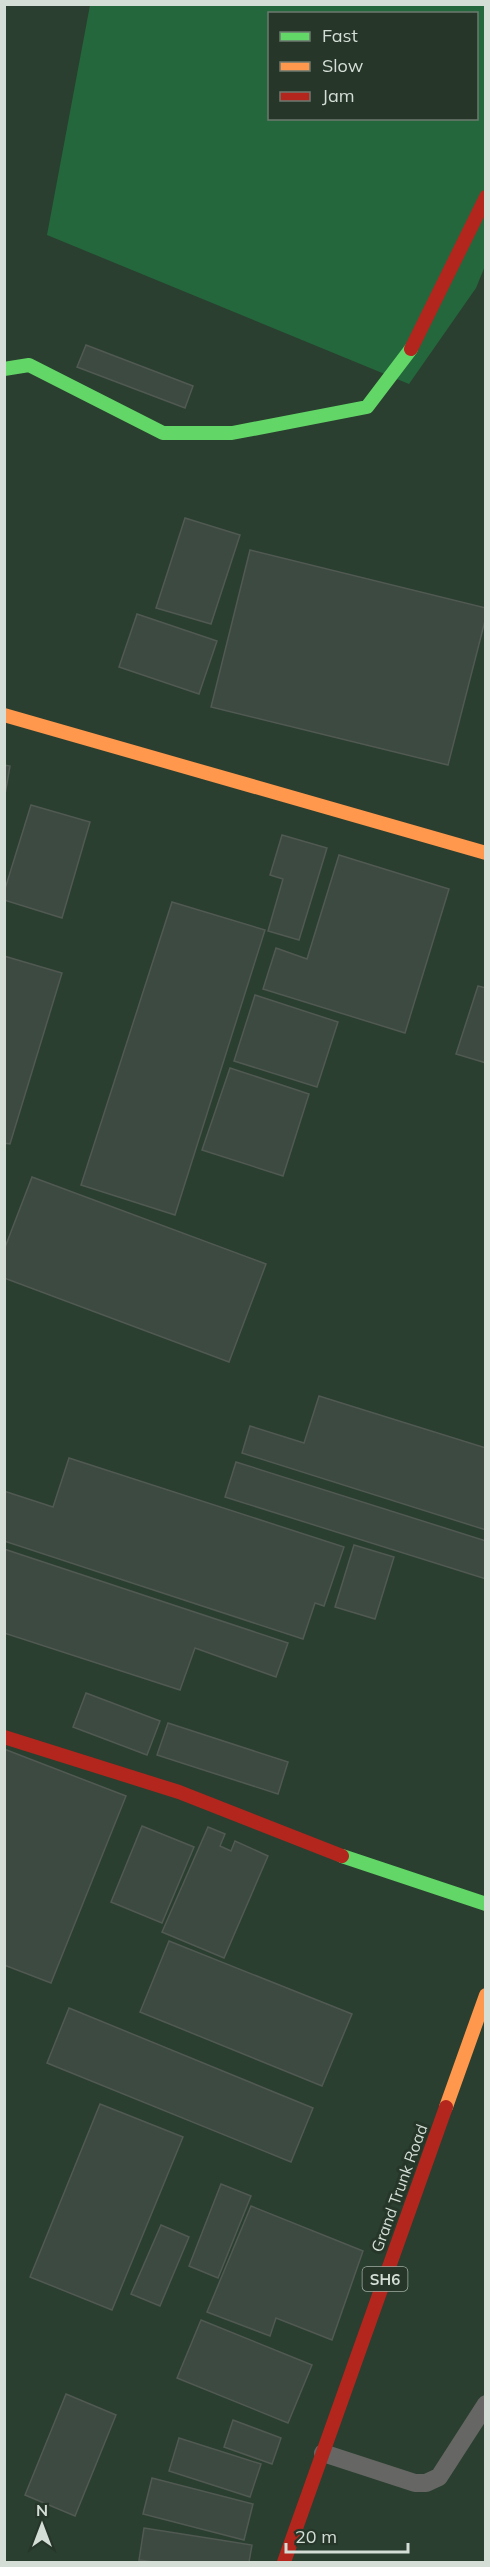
<svg xmlns="http://www.w3.org/2000/svg" width="490" height="2567" font-family="Mulish,sans-serif">
  <style>
    .built { fill: #2a3f2f; fill-rule: evenodd }
    .water { fill: #24673c; fill-rule: evenodd }
    .building { fill: #3d4a41; stroke: #515953; stroke-width: 1.5 }
    .lines { fill: none; stroke-linecap: round; stroke-linejoin: round }
    .lane { stroke: #666664; stroke-width: 18 }
    .fast { stroke: #63d668; stroke-width: 14 }
    .slow { stroke: #ff974d; stroke-width: 14 }
    .jam { stroke: #b3261e; stroke-width: 14 }
    .labels { text-anchor: middle; dominant-baseline: central; stroke-width: 6; stroke-linejoin: round; paint-order: stroke }
    .shield { fill: #26372a; stroke: #a0aca2; stroke-width: 1.5 }
    .shield-label { font-size: 15px; font-weight: bold; fill: #d4ded6 }
    .street-label { font-size: 16px; fill: #d4ded6; stroke: #26372a }
  </style>
  <rect width="100%" height="100%" fill="#2a332c"/>
  <path class="built" d="M5 5H485V2562H5ZM270 14H476V118H270Z"/>
  <path class="water" d="M90 5H485V266L476 288 409 384 47 235ZM270 14H476V118H270Z"/>
  <g class="building">
    <polygon points="86,345 193,386 185,408 77,367"/>
    <polygon points="185,518 240,535 211,624 156,608"/>
    <polygon points="250,550 486,608 486,617 448,765 211,707"/>
    <polygon points="137,614 217,641 199,694 119,667"/>
    <polygon points="4,765 10,766 4,800"/>
    <polygon points="31,805 90,822 62,918 4,900 4,892"/>
    <polygon points="282,835 327,848 299,940 268,931 283,879 270,875"/>
    <polygon points="339,855 449,889 405,1033 263,989 276,948 307,959"/>
    <polygon points="172,902 265,930 175,1215 81,1185"/>
    <polygon points="4,956 62,973 10,1144 4,1143"/>
    <polygon points="478,986 486,988 486,1063 456,1054"/>
    <polygon points="255,995 338,1022 317,1087 234,1061"/>
    <polygon points="230,1068 309,1094 283,1176 202,1150"/>
    <polygon points="32,1177 266,1264 229,1362 4,1278 4,1250"/>
    <polygon points="319,1396 486,1448 486,1530 242,1453 250,1426 304,1443"/>
    <polygon points="69,1458 344,1547 324,1606 315,1603 303,1639 4,1541 4,1491 53,1507"/>
    <polygon points="236,1462 486,1541 486,1579 225,1497"/>
    <polygon points="354,1545 394,1557 375,1619 335,1607"/>
    <polygon points="4,1549 288,1643 276,1677 195,1648 180,1690 4,1633"/>
    <polygon points="86,1693 160,1721 147,1755 73,1727"/>
    <polygon points="168,1723 288,1762 278,1794 157,1755"/>
    <polygon points="4,1749 126,1796 51,1983 4,1965"/>
    <polygon points="142,1826 194,1847 162,1923 111,1902"/>
    <polygon points="208,1827 225,1834 220,1846 231,1851 235,1841 268,1856 224,1958 162,1932"/>
    <polygon points="169,1941 352,2014 322,2086 140,2012"/>
    <polygon points="69,2008 313,2108 291,2162 47,2063"/>
    <polygon points="100,2104 183,2137 112,2310 30,2277"/>
    <polygon points="221,2184 251,2196 218,2278 189,2266"/>
    <polygon points="251,2206 363,2251 332,2340 276,2318 270,2336 207,2312"/>
    <polygon points="161,2225 189,2237 160,2306 131,2294"/>
    <polygon points="201,2320 312,2365 288,2423 177,2378"/>
    <polygon points="66,2394 116,2415 75,2516 25,2495"/>
    <polygon points="233,2420 281,2438 272,2464 224,2447"/>
    <polygon points="179,2438 261,2464 250,2497 169,2471"/>
    <polygon points="152,2478 253,2504 244,2540 143,2514"/>
    <polygon points="144,2528 252,2545 249,2562 154,2562 139,2560"/>
  </g>
  <g class="lines">
    <polyline class="lane" points="323,2453 415,2483 426,2483 439,2477 486,2404"/>
    <g class="fast">
      <polyline points="4,369 29,365 163,433 232,433 367,407 411,349"/>
      <polyline points="342,1856 486,1904"/>
    </g>
    <g class="slow">
      <polyline points="4,715 486,853"/>
      <polyline points="446,2107 486,1995"/>
    </g>
    <g class="jam">
      <polyline points="411,349 486,197"/>
      <polyline points="4,1737 179,1792 342,1856"/>
      <polyline points="284,2562 446,2107"/>
    </g>
  </g>
  <g class="labels">
    <rect class="shield" x="362.5" y="2267" width="45" height="24" rx="4.5"/>
    <g class="shield-label">
      <text x="385" y="2279">SH6</text>
    </g>
    <g class="street-label">
      <text transform="translate(399 2188) rotate(-70)">Grand Trunk Road</text>
    </g>
  </g>
  <rect width="490" height="2567" fill="none" stroke="#d4ded6" stroke-width="12"/>
  <rect x="268" y="12" width="210" height="108" fill="#26372a" stroke="#6c7a6f" stroke-width="1.5"/>
  <rect x="280" y="32" width="30" height="9" fill="#63d668" stroke="#6c7a6f" stroke-width="1.5"/>
  <text x="322" y="42" font-size="18" fill="#d4ded6">Fast</text>
  <rect x="280" y="62" width="30" height="9" fill="#ff974d" stroke="#6c7a6f" stroke-width="1.5"/>
  <text x="322" y="72" font-size="18" fill="#d4ded6">Slow</text>
  <rect x="280" y="92" width="30" height="9" fill="#b3261e" stroke="#6c7a6f" stroke-width="1.5"/>
  <text x="322" y="102" font-size="18" fill="#d4ded6">Jam</text>
  <g transform="translate(42 2525)" stroke="#26372a" stroke-width="4.5" paint-order="stroke">
  <path d="M0-4.5L10 22L0 15L-10 22Z" fill="#d4ded6"/>
  <text y="-9" font-size="16" font-weight="bold" text-anchor="middle" fill="#d4ded6">N</text>
  </g>
  <path d="M286 2543v9h122v-9" fill="none" stroke="#d4ded6" stroke-width="3"/>
  <text x="295" y="2543" font-size="18" fill="#d4ded6" stroke="#26372a" stroke-width="4.5" paint-order="stroke">20 m</text>
</svg>
